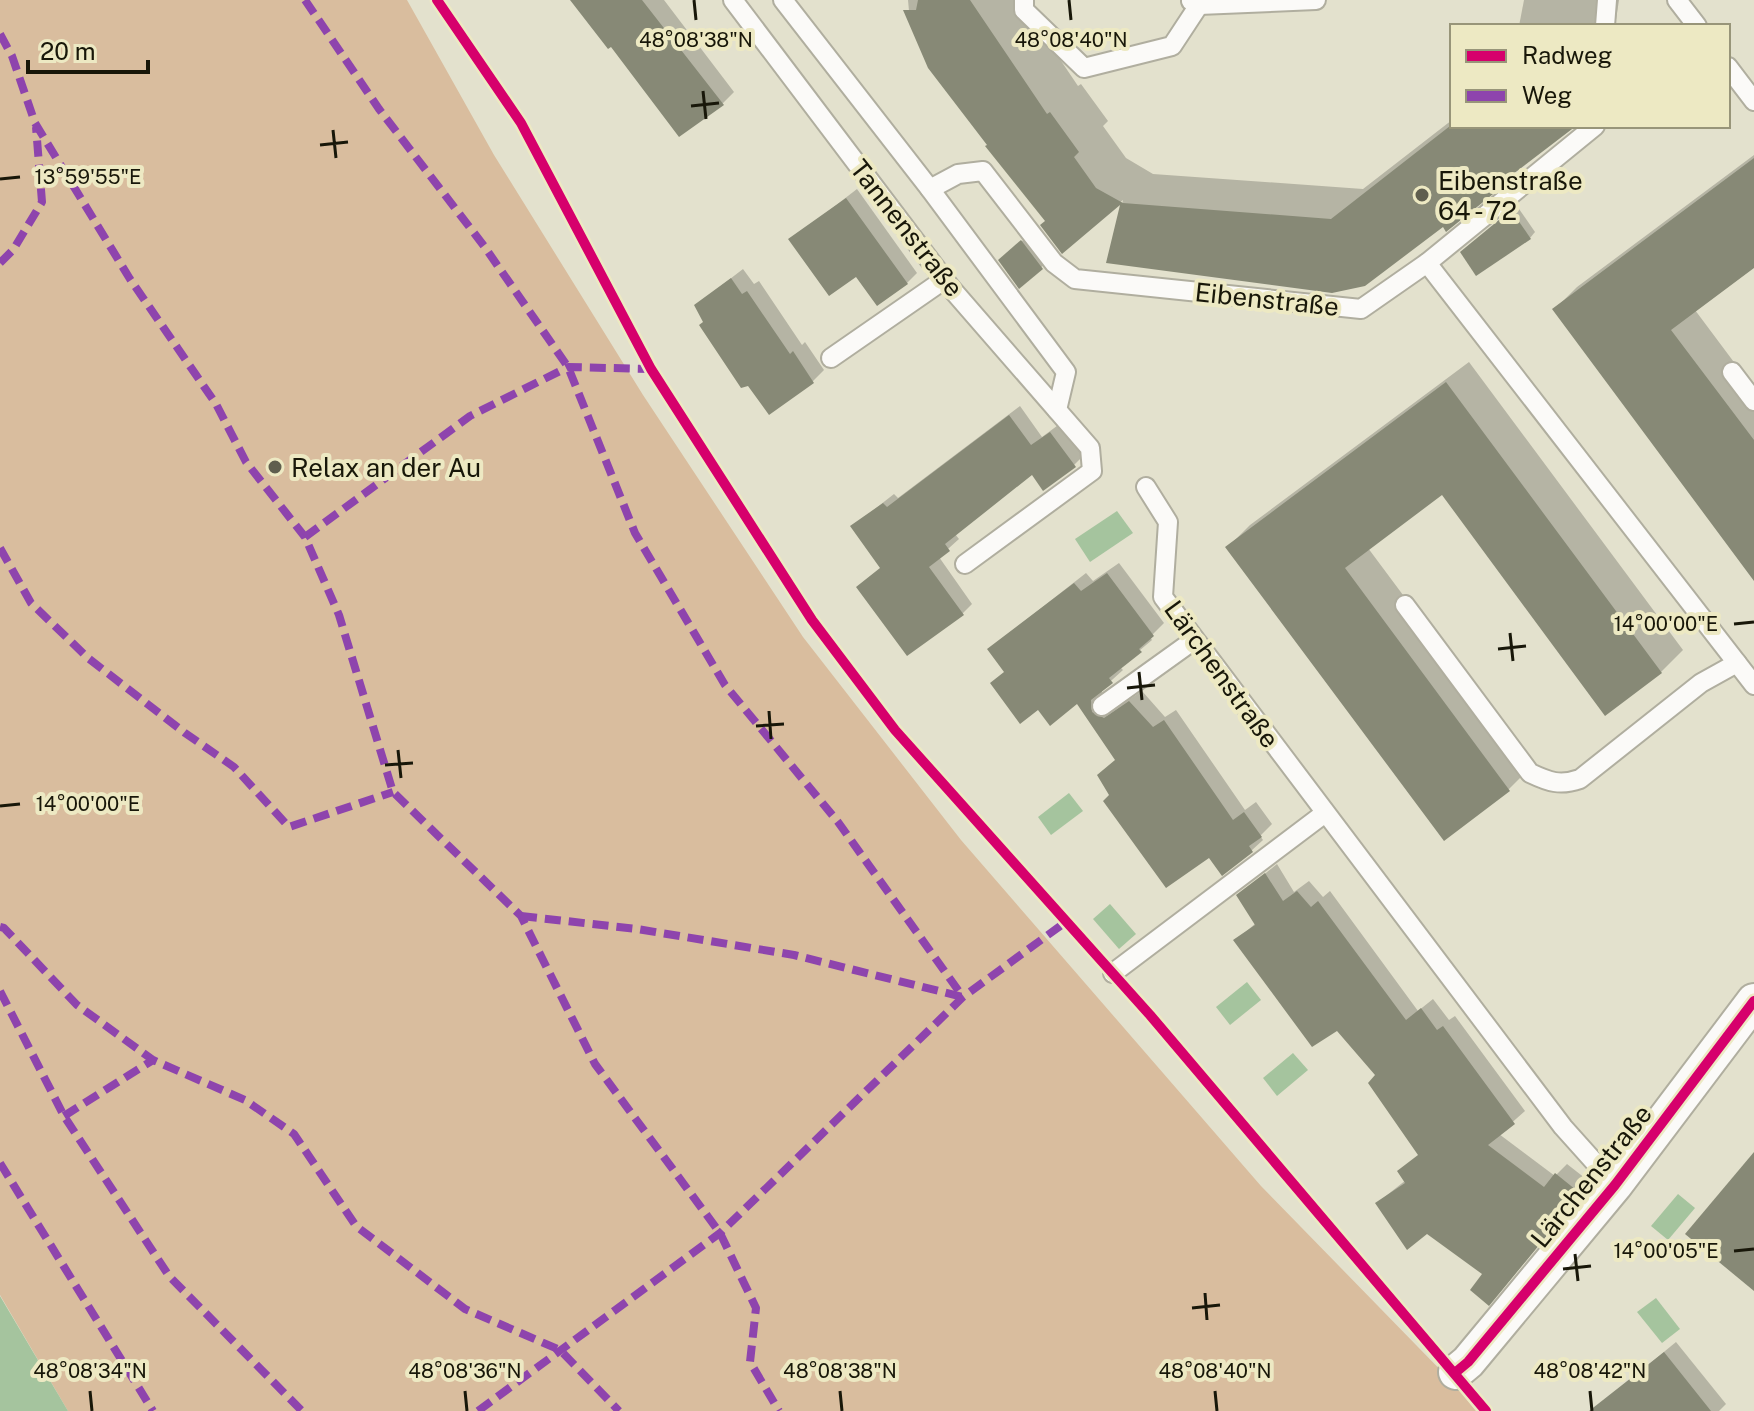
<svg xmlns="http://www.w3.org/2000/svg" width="1754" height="1411" font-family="'Public Sans',sans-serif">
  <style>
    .forest { fill: #d9bd9e }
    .water { fill: #a5c49e }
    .shadow { fill: #0003 }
    .building { fill: #878976 }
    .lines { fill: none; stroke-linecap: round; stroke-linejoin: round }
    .service-casing { stroke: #b0ae9f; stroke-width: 22 }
    .minor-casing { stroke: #b0ae9f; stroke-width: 38 }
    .service { stroke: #fbfaf8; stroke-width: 18 }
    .minor { stroke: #fbfaf8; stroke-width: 34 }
    .quiet { stroke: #8e44ad; stroke-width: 8; stroke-dasharray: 16 8; stroke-linecap: butt }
    .cycleway-casing { stroke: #ede9c3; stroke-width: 15 }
    .cycleway { stroke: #d6006c; stroke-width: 10 }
    .ticks { fill: none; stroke: #181709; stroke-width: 3 }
    .poi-dot { fill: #5f5e4e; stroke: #ede9c3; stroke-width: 3 }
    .labels { text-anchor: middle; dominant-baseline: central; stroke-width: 8; stroke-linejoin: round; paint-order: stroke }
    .poi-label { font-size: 26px; fill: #181709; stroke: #ede9c3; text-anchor: start }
    .street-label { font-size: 26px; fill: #181709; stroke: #ede9c3 }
    .ticks-label { font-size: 20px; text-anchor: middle; fill: #181709; stroke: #ede9c3; stroke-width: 8; stroke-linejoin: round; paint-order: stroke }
  </style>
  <rect width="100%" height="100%" fill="#e3e1cd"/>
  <polygon class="forest" points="0,0 407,0 494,155 643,395 803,637 961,840 1261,1186 1457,1387 1476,1411 68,1411 0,1295"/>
  <g class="water">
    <polygon points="1117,511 1133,533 1090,562 1075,539"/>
    <polygon points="1069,793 1083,811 1051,835 1038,817"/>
    <polygon points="1110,904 1136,934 1119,949 1093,919"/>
    <polygon points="1247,982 1261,1000 1230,1025 1216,1007"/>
    <polygon points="1293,1053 1308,1070 1277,1096 1263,1078"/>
    <polygon points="1678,1194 1695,1208 1668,1240 1651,1226"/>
    <polygon points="0,1296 68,1411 0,1411"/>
    <polygon points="1656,1298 1680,1329 1662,1343 1637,1312"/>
  </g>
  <g class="shadow">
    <polygon points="572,0 664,0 734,92 723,103 679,134 611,44"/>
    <polygon points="908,0 1020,0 1078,86 1081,84 1108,121 1103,126 1126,158 1153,174 1363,189 1452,120 1452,126 1568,126 1496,188 1443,224 1109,261 1123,200 1062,251 1047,220 990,145 910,22"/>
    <polygon points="1524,0 1619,0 1615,26 1519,26"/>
    <polygon points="1754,155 1754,265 1695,310 1754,389 1754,578 1555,309 1577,287"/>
    <polygon points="857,189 917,273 907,283 856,274 791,240"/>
    <polygon points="1517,206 1535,232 1530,238 1467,247"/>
    <polygon points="1027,237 1047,262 1020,286 1005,255"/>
    <polygon points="743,269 754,284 759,281 802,345 805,342 824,370 813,381 770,412 696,305"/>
    <polygon points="1469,362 1683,650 1661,672 1442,493 1368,548 1531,767 1509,789 1444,838 1228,547 1250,525"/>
    <polygon points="1020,406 1042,437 1061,423 1084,455 1074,465 1033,472 955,534 959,539 939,557 972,604 962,614 882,567 853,526 894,494 898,498"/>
    <polygon points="1119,563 1164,623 1150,637 1152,640 1120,667 1123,670 1102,689 1102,701 1117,708 1142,691 1165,717 1176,710 1245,810 1256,802 1272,824 1260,836 1263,840 1251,851 1210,855 1112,795 1116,759 1077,702 1006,671 989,649 1086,573 1093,581"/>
    <polygon points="1277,864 1294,892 1309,881 1323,897 1330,891 1418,1011 1433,999 1449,1020 1455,1016 1525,1111 1499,1134 1555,1176 1567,1164 1590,1182 1500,1292 1485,1273 1427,1231 1377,1203 1406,1180 1420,1154 1377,1075 1338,1029 1236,940 1256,923 1239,895"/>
    <polygon points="1676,1342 1726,1404 1719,1411 1592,1411"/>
  </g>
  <g class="building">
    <polygon points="570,0 642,0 724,105 679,137 611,47 608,49"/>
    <polygon points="918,0 970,0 1047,114 1050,112 1079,152 1074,157 1096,188 1123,203 1331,219 1450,126 1576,126 1496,187 1498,190 1446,232 1443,227 1365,286 1332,293 1106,263 1120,205 1062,254 1040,225 1045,221 985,146 987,145 928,68 903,10 916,10"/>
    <polygon points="1754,158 1754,268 1671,330 1754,440 1754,581 1552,309"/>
    <polygon points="846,198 908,284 877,306 856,277 829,296 788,239"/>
    <polygon points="1511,210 1531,239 1476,276 1460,252"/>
    <polygon points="1021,240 1043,269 1019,289 998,260"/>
    <polygon points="731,278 742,294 747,291 790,354 793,351 814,383 769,415 748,386 741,388 699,325 703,322 694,305"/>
    <polygon points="1446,382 1662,673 1605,716 1442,495 1345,568 1510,791 1444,841 1225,547"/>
    <polygon points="1009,415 1031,445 1050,432 1076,467 1043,491 1032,475 945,544 950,551 929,567 964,615 907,656 856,587 880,568 850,526 883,503 887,507"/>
    <polygon points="1107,573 1154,636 1139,649 1142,652 1109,678 1113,683 1091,700 1092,712 1104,718 1129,701 1153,727 1164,720 1233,820 1244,812 1262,837 1249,846 1253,852 1222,876 1209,858 1166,888 1103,801 1109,795 1097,775 1115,760 1077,704 1050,726 1038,710 1020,724 990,683 1004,672 987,649 1074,583 1081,591"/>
    <polygon points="1265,873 1283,901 1297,891 1311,907 1318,901 1406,1020 1421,1008 1437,1030 1443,1026 1515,1124 1488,1145 1544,1187 1555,1173 1581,1194 1489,1306 1470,1290 1482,1274 1427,1234 1407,1250 1375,1203 1405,1183 1397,1171 1418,1155 1368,1083 1375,1075 1337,1031 1312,1047 1233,940 1255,925 1236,895"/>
    <polygon points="1754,1152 1754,1291 1685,1234"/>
    <polygon points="1664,1352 1711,1411 1589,1411 1645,1367"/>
  </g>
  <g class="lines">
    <g class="service-casing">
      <g id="service">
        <polyline points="733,0 950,287 1090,448 1092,471 965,564"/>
        <polyline points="783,0 930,189 1066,372 1057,410"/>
        <polyline points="1024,0 1024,10 1084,68 1172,46 1199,5"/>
        <polyline points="1677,0 1697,26"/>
        <polyline points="1191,1 1199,5 1316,0"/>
        <polyline points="1605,26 1607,0"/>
        <polyline points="1728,67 1754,101"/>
        <polyline points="930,189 958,174 983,171 1054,263 1075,279 1361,309 1427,263 1595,126"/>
        <polyline points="1427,263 1754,685"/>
        <polyline points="831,358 945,279"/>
        <polyline points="1732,372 1754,401"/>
        <polyline points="1146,487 1168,522 1163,597 1563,1127 1615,1185"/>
        <path d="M1405 605 1530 773C1549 782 1560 786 1580 779L1701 683 1737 663"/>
        <polyline points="1102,706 1194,640"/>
        <polyline points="1113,973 1325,813"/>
      </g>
    </g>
    <g class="minor-casing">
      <polyline id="minor" points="1456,1372 1468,1362 1615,1185 1754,1001"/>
    </g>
    <use href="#service" class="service"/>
    <use href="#minor" class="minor"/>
    <g class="quiet">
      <polyline points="305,0 379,109 484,246 568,367 635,533 725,685 838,822 963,997"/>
      <polyline points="0,34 12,56 35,123 130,279 216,404 246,462 305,537 339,615 393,792 521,916 595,1064 720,1233 756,1308 750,1362 779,1411"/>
      <polyline points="0,263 13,250 42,202 36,127"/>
      <polyline points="305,537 470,416 568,367 651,369"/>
      <polyline points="0,548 31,603 88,658 185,733 234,767 289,827 393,792"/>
      <polyline points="521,916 637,929 794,955 963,997"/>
      <polyline points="0,927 4,928 77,1005 153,1060 245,1100 294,1134 356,1226 465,1309 560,1350 619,1411"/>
      <polyline points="0,991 64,1116 169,1276 302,1411"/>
      <polyline points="64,1116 153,1060"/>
      <polyline points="0,1163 153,1411"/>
      <polyline points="478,1411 720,1233 963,997 1067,921"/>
    </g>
    <g class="cycleway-casing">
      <g id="cycleway">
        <polyline points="437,0 521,123 651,369 812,620 895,730 1150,1015 1486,1411"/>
        <polyline points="1456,1372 1468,1362 1615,1185 1754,1001"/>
      </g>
    </g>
    <use href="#cycleway" class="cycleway"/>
  </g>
  <path class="ticks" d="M694 0 696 20M1069 0 1071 20M703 91 706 119M691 106 719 103M333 130 336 158M320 145 348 142M0 179 20 177M1734 624 1754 622M1510 633 1513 661M1498 649 1526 646M1139 672 1142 700M1127 688 1155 685M769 711 771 739M756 726 784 724M398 750 401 778M385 765 413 763M0 806 20 804M1734 1251 1754 1249M1575 1254 1578 1281M1563 1269 1591 1266M1205 1293 1207 1320M1192 1308 1220 1305M90 1391 92 1411M465 1391 467 1411M840 1391 842 1411M1215 1391 1217 1411M1590 1391 1592 1411"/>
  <g class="poi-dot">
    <circle cx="1422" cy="195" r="8"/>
    <circle cx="275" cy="467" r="8"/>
  </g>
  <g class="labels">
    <g class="poi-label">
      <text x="1438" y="180">Eibenstraße<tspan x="1438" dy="30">64 - 72</tspan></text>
      <text x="291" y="467">Relax an der Au</text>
    </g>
    <g class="street-label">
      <text transform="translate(907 228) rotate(52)">Tannenstraße</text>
      <text transform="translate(1267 299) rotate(6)">Eibenstraße</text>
      <text transform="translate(1222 674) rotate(54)">Lärchenstraße</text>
      <text transform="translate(1591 1176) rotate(-51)">Lärchenstraße</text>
    </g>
  </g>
  <g class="ticks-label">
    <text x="696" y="47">48°08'38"N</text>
    <text x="1071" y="47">48°08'40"N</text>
    <text x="88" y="184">13°59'55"E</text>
    <text x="1666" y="631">14°00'00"E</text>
    <text x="88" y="811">14°00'00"E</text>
    <text x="1666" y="1258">14°00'05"E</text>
    <text x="90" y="1378">48°08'34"N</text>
    <text x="465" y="1378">48°08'36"N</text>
    <text x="840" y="1378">48°08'38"N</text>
    <text x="1215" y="1378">48°08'40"N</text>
    <text x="1590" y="1378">48°08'42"N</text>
  </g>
  <rect x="1450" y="24" width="280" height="104" fill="#ede9c3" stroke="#989579" stroke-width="2"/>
  <rect x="1466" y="50" width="40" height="12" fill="#d6006c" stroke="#989579" stroke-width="2"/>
  <text x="1522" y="64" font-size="24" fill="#181709">Radweg</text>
  <rect x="1466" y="90" width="40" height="12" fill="#8e44ad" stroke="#989579" stroke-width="2"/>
  <text x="1522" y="104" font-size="24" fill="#181709">Weg</text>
  <path d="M28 60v12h120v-12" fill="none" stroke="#181709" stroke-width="4"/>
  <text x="40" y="60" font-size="24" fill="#181709" stroke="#ede9c3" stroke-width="6" paint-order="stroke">20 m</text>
</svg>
